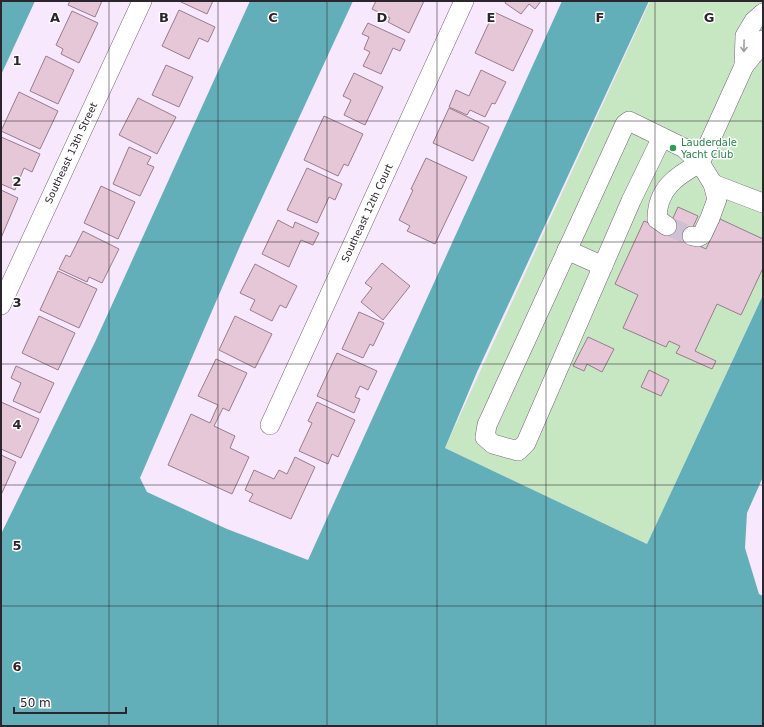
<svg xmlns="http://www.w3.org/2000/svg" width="764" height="727" font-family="'DejaVu Sans',sans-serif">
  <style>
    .green { fill: #c7e7c2 }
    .water { fill: #63afb9 }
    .building { fill: #e6c7d8; stroke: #987c8c }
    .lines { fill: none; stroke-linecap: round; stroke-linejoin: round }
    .minor-tunnel { stroke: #cfc1d4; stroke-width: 19; stroke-dasharray: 19 10; stroke-linecap: butt }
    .minor-casing { stroke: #76647b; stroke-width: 20 }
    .minor { stroke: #fff; stroke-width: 19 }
    .oneway { stroke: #a09da1 }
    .grid { fill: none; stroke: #2c252e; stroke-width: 1; stroke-opacity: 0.55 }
    .leisure-dot { fill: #2e9e5b; stroke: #fff; stroke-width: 1.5 }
    .labels { text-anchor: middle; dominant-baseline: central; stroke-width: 3; stroke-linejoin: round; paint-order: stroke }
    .leisure-label { font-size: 10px; fill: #27864d; stroke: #fff; text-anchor: start }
    .street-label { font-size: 10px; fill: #2c252e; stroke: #fff }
    .grid-label { font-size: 13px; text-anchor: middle; font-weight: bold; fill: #2c252e; stroke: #fff; stroke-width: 3; stroke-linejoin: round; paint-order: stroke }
  </style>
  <rect width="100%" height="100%" fill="#f8e8fd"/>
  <polygon class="green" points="650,1 763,1 763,295 647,544 445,448"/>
  <g class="water">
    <polygon points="1,1 35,1 1,75"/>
    <polygon points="250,1 353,1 243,239 140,478 147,492 227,529 308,560 562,1 649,1 477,372 445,448 647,544 763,295 763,477 747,513 745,548 759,594 763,596 763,726 1,726 1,534 95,342"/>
  </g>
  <g class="building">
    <polygon points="70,1 102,1 95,17 68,5"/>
    <polygon points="182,1 213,1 207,14 181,2"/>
    <polygon points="376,1 424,1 409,33 388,22 390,18 372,9"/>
    <polygon points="506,1 541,1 535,9 529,4 521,14 505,3"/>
    <polygon points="179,10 215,27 208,42 199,38 189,59 162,46"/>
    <polygon points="72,11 98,23 79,63 61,54 63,49 56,45"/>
    <polygon points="494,12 533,30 513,71 475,53"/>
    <polygon points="368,23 405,40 400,51 393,48 381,74 363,66 370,52 364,49 369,37 362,34"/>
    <polygon points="46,56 74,70 58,104 30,91"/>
    <polygon points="166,65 193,77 179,107 152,95"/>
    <polygon points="481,70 506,82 495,104 492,103 485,117 470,110 467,115 449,107 456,90 469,96"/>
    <polygon points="354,73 383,87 365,125 344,115 351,100 343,96"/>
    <polygon points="19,92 58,111 40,149 1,131"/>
    <polygon points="138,98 176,117 157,154 119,135"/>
    <polygon points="449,108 489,127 473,161 433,143"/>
    <polygon points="324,116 363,134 348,166 344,164 338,176 304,160"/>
    <polygon points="1,137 40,154 32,172 24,168 15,190 1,184"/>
    <polygon points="129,147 151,157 147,164 154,167 140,196 113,184"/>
    <polygon points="426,158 467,177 435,244 407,231 410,226 399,220 413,190 411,189"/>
    <polygon points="307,168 342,184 335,200 329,197 317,223 287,210"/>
    <polygon points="101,186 135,202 118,239 84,223"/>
    <polygon points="1,190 18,198 1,238"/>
    <polygon points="678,207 698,216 687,240 706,249 720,219 763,239 763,268 741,315 717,304 695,351 716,361 712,369 676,353 680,346 669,341 666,347 623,328 638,295 615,284 644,221 667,231"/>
    <polygon points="278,220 293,228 295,222 319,233 313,245 301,240 289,267 262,254"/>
    <polygon points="83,231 119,249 102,283 89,277 87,282 59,269 66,255 70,257"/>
    <polygon points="382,263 410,286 383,320 361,302 372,288 365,283"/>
    <polygon points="255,264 297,286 286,308 280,305 272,321 250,310 255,300 240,293"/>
    <polygon points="58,271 97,289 79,328 40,310"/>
    <polygon points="359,312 384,323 373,346 370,344 363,358 342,349"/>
    <polygon points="39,316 75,333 58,370 22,353"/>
    <polygon points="235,316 272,334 255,368 219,350"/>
    <polygon points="588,337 614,349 602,372 587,364 584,371 573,366"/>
    <polygon points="337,353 377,371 368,390 360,386 355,397 360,399 354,413 317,396"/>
    <polygon points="216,359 247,373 229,411 223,408 214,426 235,436 230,448 249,457 232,494 168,465 191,414 210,423 218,405 198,396"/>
    <polygon points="16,366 54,383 40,413 13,401 21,383 11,378"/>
    <polygon points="649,370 669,380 661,396 641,387"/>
    <polygon points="1,402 39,419 21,458 1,449"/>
    <polygon points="317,402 355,420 338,457 332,454 328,464 299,451 312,423 308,421"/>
    <polygon points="1,455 16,462 1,495"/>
    <polygon points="295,457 315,467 291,519 249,501 253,494 245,490 254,470 274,479 279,470 287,474"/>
  </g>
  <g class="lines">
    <polyline class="minor-tunnel" points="667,226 692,236"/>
    <g class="minor-casing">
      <g id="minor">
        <polyline points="763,13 754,21 745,36 744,66 762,44 763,40"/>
        <polyline points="662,137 631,201 526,443 518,451 493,444 485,437 487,425 625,124 629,121 684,148 700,163 744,66"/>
        <polyline points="713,184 763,203"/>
        <path d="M667 226 657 219C657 189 676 176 700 163L713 184 717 199 710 218 702 235 698 237 692 236"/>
        <polyline points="567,250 603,266"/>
        <polyline points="1,305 142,1"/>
        <polyline points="270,425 464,1"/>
      </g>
    </g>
    <use href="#minor" class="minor"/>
  </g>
  <defs><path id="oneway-shaft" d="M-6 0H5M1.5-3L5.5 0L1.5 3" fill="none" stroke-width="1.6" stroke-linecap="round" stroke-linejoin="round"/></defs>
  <use class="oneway" href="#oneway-shaft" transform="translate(744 46) rotate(91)"/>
  <path class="grid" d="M109 1V726M218 1V726M327 1V726M437 1V726M546 1V726M655 1V726M1 121H763M1 242H763M1 364H763M1 485H763M1 606H763"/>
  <circle class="leisure-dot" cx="673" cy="148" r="4"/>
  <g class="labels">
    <g class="leisure-label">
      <text x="681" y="142">Lauderdale<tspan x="681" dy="12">Yacht Club</tspan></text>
    </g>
    <g class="street-label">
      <text transform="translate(71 153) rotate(-65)">Southeast 13th Street</text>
      <text transform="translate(367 213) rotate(-65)">Southeast 12th Court</text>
    </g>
  </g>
  <g class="grid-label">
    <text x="55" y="22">A</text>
    <text x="164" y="22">B</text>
    <text x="273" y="22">C</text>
    <text x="382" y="22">D</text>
    <text x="491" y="22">E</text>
    <text x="600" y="22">F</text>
    <text x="709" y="22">G</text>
    <text x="17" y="65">1</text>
    <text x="17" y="186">2</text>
    <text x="17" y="307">3</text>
    <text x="17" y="429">4</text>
    <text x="17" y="550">5</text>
    <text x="17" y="671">6</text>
  </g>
  <rect width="764" height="727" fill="none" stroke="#2c252e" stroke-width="4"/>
  <path d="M14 707v6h112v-6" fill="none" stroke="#2c252e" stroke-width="2"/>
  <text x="20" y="707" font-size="12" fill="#2c252e" stroke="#ffffff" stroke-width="3" paint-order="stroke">50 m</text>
</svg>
